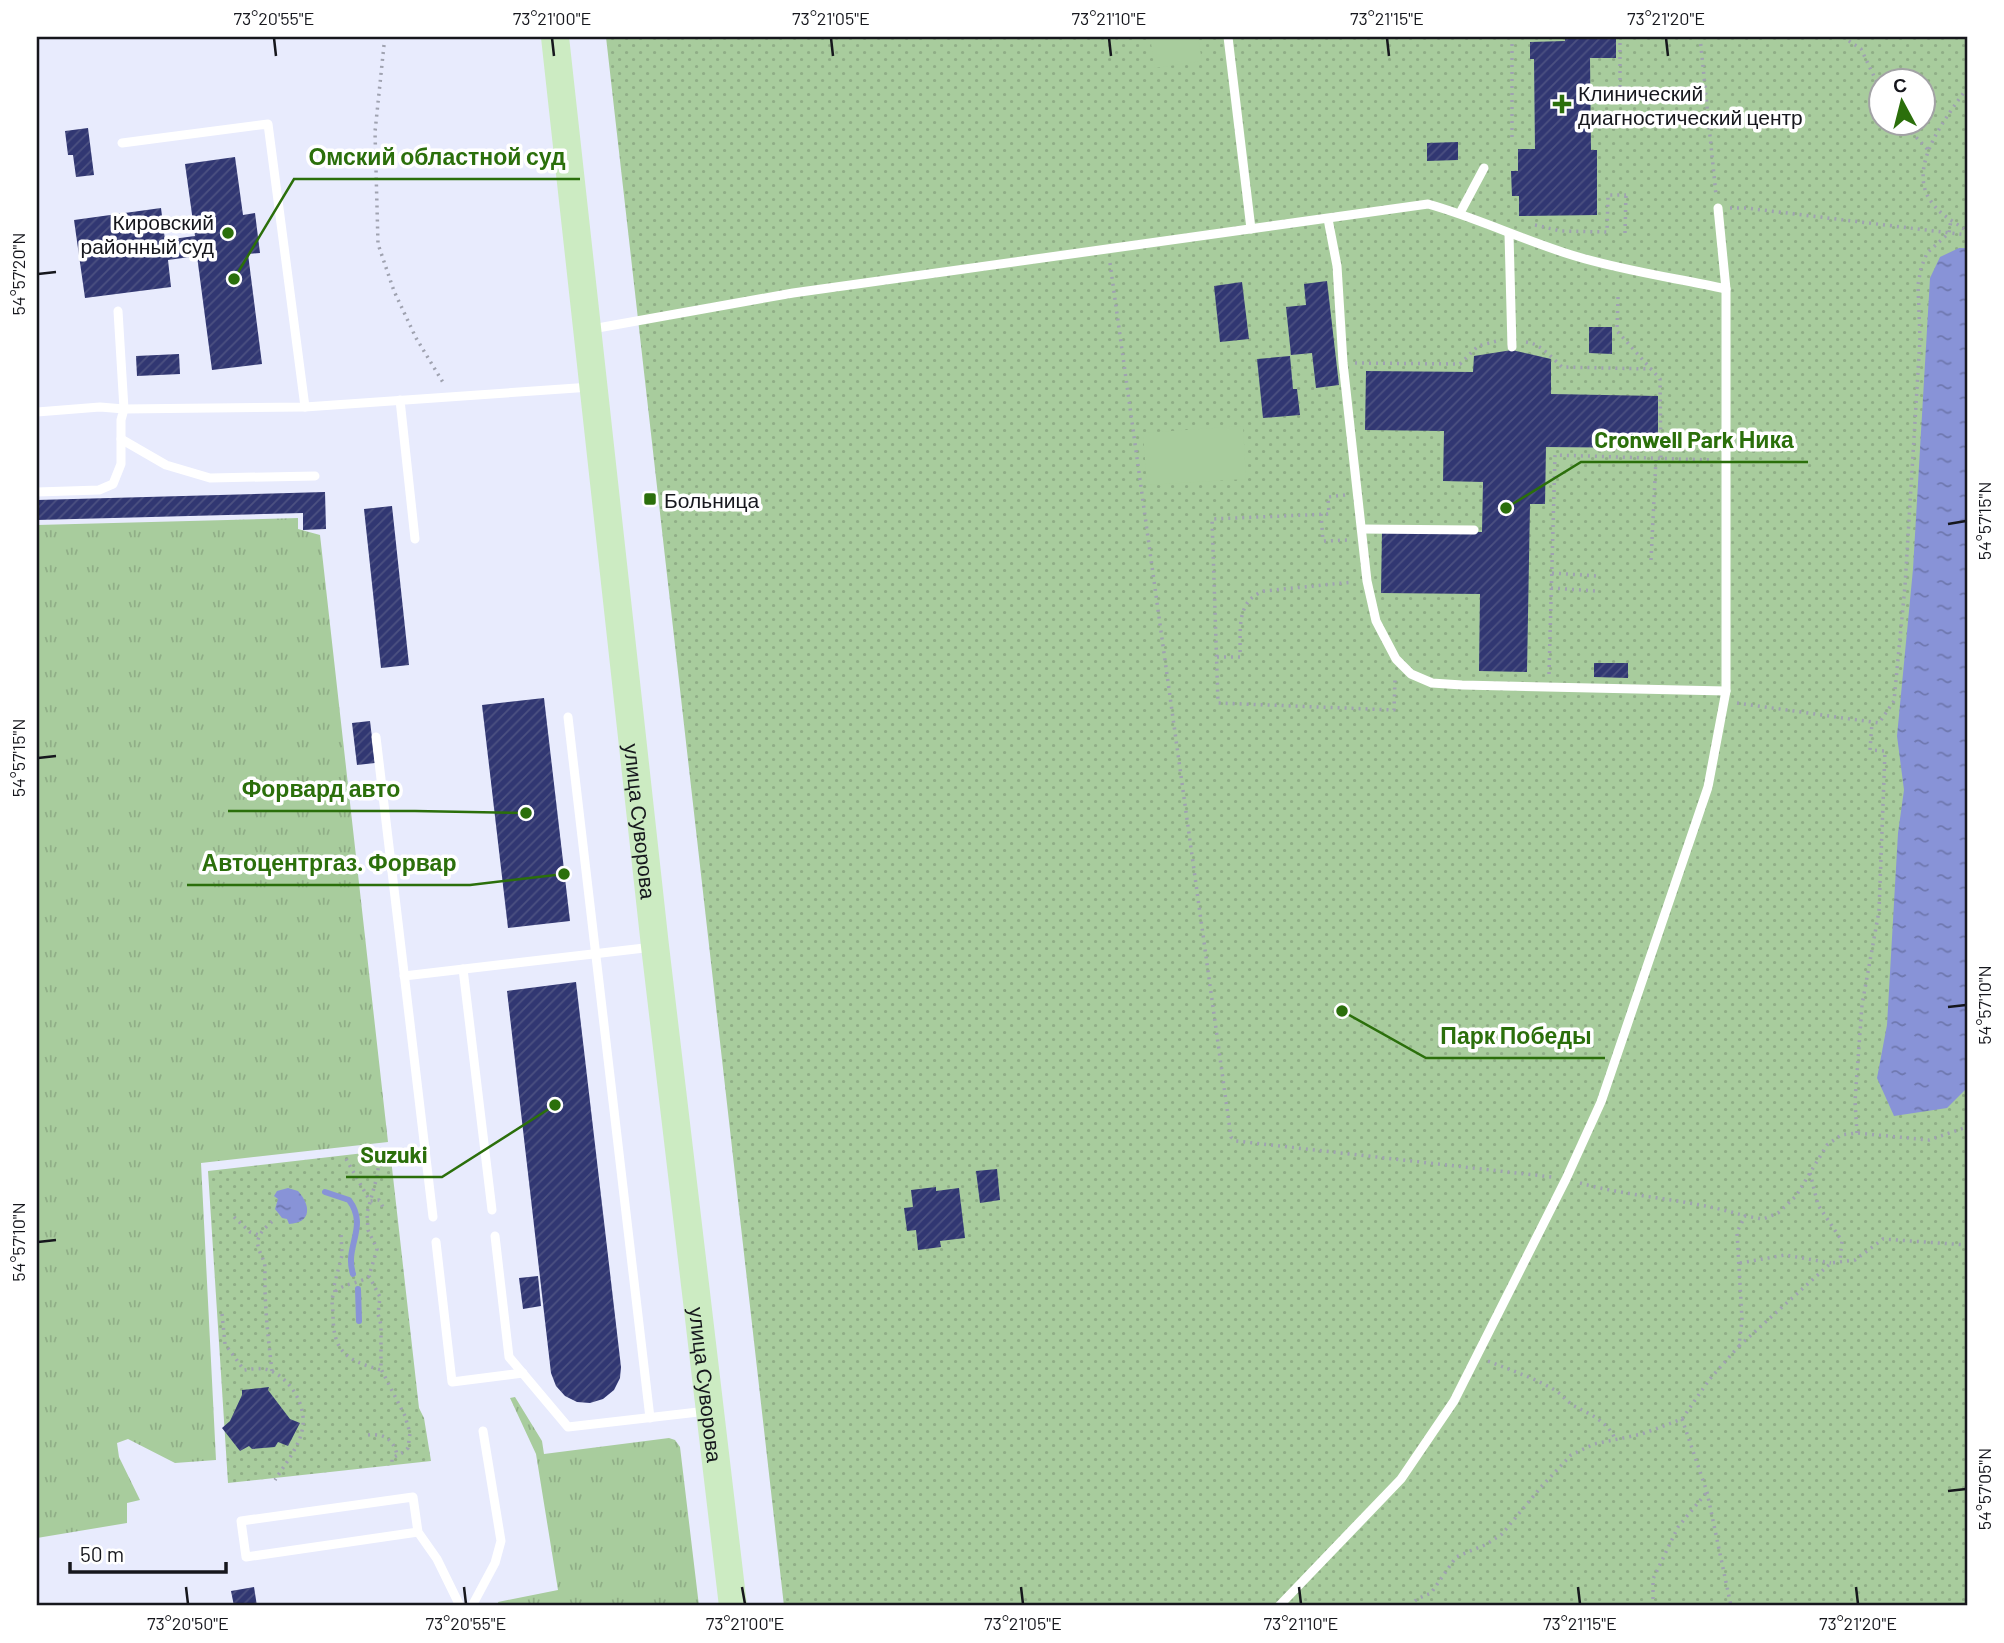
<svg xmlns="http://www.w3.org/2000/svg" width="2004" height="1643" font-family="Barlow,sans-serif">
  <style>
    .grass { fill: url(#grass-tufts) }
    .park { fill: url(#park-dots); fill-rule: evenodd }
    .pitch { fill: #a8cc9d }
    .water { fill: url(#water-ripples) }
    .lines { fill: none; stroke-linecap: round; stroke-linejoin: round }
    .stream { stroke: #8893d7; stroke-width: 6 }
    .building { fill: url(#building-hatch) }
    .path { stroke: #9fa2b0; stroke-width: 3.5; stroke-dasharray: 2 5; stroke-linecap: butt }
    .service { stroke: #fff; stroke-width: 9 }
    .primary { stroke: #ccebc2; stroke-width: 28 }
    .ticks { fill: none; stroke: #16171d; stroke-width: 2.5 }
    .poi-dot { fill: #2b6f0b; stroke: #fff; stroke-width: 2.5 }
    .labels { text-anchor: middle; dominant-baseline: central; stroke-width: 7; stroke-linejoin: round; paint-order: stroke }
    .poi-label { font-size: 21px; fill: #16171d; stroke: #fff; text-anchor: start }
    .street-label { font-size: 21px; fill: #16171d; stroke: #fff }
    .leader { fill: none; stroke: #2b6f0b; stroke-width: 2.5 }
    .callout-dot { fill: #2b6f0b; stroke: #fff; stroke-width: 2.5 }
    .callout-label { font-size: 23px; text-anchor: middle; font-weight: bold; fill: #2b6f0b; stroke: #fff; stroke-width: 7; stroke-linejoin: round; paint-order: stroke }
    .neatline { fill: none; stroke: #16171d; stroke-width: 2.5 }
    .ticks-label { font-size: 18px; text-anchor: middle; fill: #16171d }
  </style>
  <defs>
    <pattern id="grass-tufts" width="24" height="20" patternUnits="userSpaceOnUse" patternTransform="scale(1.75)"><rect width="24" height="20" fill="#a8cc9d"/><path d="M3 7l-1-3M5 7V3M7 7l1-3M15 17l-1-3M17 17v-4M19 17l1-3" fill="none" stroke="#90ae87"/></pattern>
    <pattern id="park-dots" width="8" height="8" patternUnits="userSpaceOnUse" patternTransform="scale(1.75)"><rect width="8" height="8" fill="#a8cc9d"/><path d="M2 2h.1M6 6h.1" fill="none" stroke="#90ae87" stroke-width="1.8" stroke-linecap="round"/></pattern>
    <pattern id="water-ripples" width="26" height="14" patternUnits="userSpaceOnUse" patternTransform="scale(1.75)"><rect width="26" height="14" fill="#8893d7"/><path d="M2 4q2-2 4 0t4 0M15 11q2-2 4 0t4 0" fill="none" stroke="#6e77ae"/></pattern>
    <pattern id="building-hatch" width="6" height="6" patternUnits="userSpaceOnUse" patternTransform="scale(1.75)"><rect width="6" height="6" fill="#313772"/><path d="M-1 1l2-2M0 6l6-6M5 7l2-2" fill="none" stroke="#4c5181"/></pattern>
  </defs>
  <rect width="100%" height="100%" fill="#e8ebfd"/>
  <g class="grass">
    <polygon points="298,518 298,529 320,535 388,1142 201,1163 216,1460 175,1463 128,1439 117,1443 119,1457 140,1500 127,1503 127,1523 37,1538 37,525"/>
    <polygon points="515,1397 542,1441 544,1454 669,1438 675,1440 680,1447 699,1606 499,1606 498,1602 558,1590 536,1454 510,1398"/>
  </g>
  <g class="park">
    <path d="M606 37H1967V1606H784ZM1882 80H1924V122H1882Z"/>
    <polygon points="390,1150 419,1408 424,1418 431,1461 228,1483 208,1171"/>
  </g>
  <g class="pitch">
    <polygon points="1150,37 1198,37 1202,61 1155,68"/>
    <polygon points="1243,426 1246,479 1147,485 1143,433"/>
  </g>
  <g class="water">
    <polygon points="1959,248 1967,248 1967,1088 1947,1108 1894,1116 1877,1078 1887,1025 1898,833 1904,790 1897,736 1913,569 1930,278 1940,257"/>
    <path d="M288 1188 298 1191C311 1205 312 1223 289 1224L287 1219 282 1218 275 1209 278 1199 274 1196 277 1191Z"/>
  </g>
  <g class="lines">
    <g class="stream">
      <path d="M325 1192 349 1200C369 1227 344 1246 353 1274"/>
      <polyline points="358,1289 359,1321"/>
    </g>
  </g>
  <g class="building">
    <polygon points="1565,37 1616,37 1616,58 1590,58 1591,150 1597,150 1597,215 1519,216 1519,196 1512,196 1511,171 1518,171 1518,149 1535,149 1534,59 1530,59 1530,42 1565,41"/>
    <polygon points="88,128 94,175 76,177 73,155 68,155 65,131"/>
    <polygon points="1458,142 1458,160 1427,161 1427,143"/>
    <polygon points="235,157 243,215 255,213 260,253 248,254 262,364 212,370 197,256 168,260 171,287 85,298 74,220 161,208 165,240 195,236 185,164"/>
    <polygon points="1327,281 1339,385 1316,388 1312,353 1291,355 1286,307 1306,305 1304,284"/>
    <polygon points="1242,282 1249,339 1220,342 1214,286"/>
    <polygon points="1589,327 1612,327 1612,354 1589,353"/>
    <polygon points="1512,350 1551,359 1551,394 1658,396 1658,448 1546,447 1545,504 1530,504 1527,672 1479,671 1480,594 1381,593 1382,531 1482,532 1483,482 1443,481 1444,431 1365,430 1366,371 1473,372 1474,356"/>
    <polygon points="179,354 180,374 137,376 136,356"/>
    <polygon points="1290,356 1293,389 1297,389 1300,415 1263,418 1257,359"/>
    <polygon points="325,492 326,529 303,530 303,513 37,520 37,500"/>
    <polygon points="392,506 409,665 381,668 364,509"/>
    <polygon points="1594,663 1628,663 1628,678 1594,677"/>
    <polygon points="544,698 570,921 508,928 482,705"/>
    <polygon points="370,721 375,763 357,765 352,723"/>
    <polygon points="576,982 621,1367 620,1378 614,1390 603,1399 590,1403 577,1402 565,1396 556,1386 551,1373 507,991"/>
    <polygon points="997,1169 1000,1200 980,1203 976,1171"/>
    <polygon points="936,1187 936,1191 959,1188 965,1238 940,1241 941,1247 918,1250 916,1230 907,1231 904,1208 913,1207 911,1190"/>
    <polygon points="538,1276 541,1306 523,1309 519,1278"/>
    <polygon points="269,1387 268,1390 290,1419 300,1423 288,1446 278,1442 275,1447 252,1449 249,1446 240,1451 222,1428 230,1421 242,1395 242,1390"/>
    <polygon points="254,1587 257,1606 234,1606 231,1591"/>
  </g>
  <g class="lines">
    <g class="path">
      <polyline points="1512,37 1512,141"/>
      <polyline points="1700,37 1716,195"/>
      <polyline points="1843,37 1861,49 1882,93"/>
      <polyline points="384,45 375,132 378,244 394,291 416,338 444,384"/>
      <path d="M1967 88C1946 118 1904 169 1933 204 1942 216 1956 223 1967 231"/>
      <polyline points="1620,101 1620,37"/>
      <polyline points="1902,122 1928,150"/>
      <polyline points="1730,208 1746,208 1967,235"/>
      <polyline points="1535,225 1561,231 1607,232 1608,195 1626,195"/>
      <polyline points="1625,233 1626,193"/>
      <polyline points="1110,263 1231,1137 1236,1141 1552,1177"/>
      <polyline points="1618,297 1617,331 1660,379 1661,459"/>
      <path d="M1526 342C1541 344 1551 357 1562 367L1651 369"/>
      <polyline points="1355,363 1460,364 1478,346 1497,341"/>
      <polyline points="1345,495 1328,497 1329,514 1212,519 1218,703 1394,710 1395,679"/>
      <polyline points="1321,514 1323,541 1350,540"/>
      <polyline points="1651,560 1656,459"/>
      <polyline points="1552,573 1597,576"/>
      <polyline points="1551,588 1596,591"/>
      <path d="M1217 657H1240C1241 631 1235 601 1264 591L1353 582"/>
      <polyline points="1549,674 1555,455 1713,460"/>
      <polyline points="1737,703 1879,723 1894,701 1905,586 1920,339 1918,285 1921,268 1927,253 1949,233 1951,220"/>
      <polyline points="1857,1133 1855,1101 1862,1005 1879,911 1885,751 1870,750 1872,723"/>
      <polyline points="376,1155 379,1162 377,1177 367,1213 368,1230 377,1249 369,1276 380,1297 378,1314 381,1325 381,1369 405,1416 410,1433 408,1448 404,1452 392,1458 392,1463"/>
      <polyline points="346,1159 370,1201 379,1200 384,1209"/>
      <polyline points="1810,1173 1818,1205 1842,1241 1840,1261"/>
      <path d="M1580 1183C1634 1198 1691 1199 1745 1216"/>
      <polyline points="234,1217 250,1232 259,1235"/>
      <polyline points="1740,1263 1785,1255 1831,1263"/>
      <path d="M369 1276C360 1284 343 1283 335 1292 330 1299 333 1306 333 1314 333 1352 346 1360 381 1370"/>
      <polyline points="335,1292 334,1286 342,1255 341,1233"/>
      <path d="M222 1314 225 1344 244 1370C252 1369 263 1367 271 1371 291 1380 305 1404 303 1425 301 1445 285 1464 275 1480"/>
      <polyline points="1739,1346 1831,1263 1855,1260 1883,1239 1967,1245"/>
      <path d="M1488 1361C1510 1370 1532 1377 1553 1389 1561 1393 1566 1401 1574 1406 1590 1414 1608 1422 1615 1439"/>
      <path d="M272 1371C268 1337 264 1302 265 1268 265 1257 254 1248 259 1237 261 1231 268 1225 273 1221"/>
      <polyline points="1682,1419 1707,1492 1731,1606"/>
      <path d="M368 1435C384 1433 394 1440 397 1455"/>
      <polyline points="1410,1606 1417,1599 1431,1593 1456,1557 1487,1544 1502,1534 1541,1487 1571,1455 1594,1444 1642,1434 1682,1419 1709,1380 1739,1346 1742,1319 1737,1232 1745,1216 1763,1219 1778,1213 1796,1196 1827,1145 1841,1135 1857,1133 1929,1140 1967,1127"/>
      <polyline points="1653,1606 1653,1579 1678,1527 1707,1492"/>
    </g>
    <g class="service">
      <polyline points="1228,37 1251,229"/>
      <polyline points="122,143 268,124 305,407"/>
      <polyline points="1460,213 1484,168"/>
      <polyline points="1328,219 1337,266 1343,363 1367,581 1376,621 1396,659 1411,674 1432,683 1462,685 1726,691"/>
      <polyline points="1509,234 1512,347"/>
      <polyline points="118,311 124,409 305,407 591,387"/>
      <path d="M592 329 793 293 1428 204C1478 218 1525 241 1575 256 1624 271 1676 278 1726 289L1718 208"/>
      <polyline points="400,400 415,539"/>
      <polyline points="37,412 100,407 124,409 121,420 121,464 113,484 99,490 37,492"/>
      <polyline points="121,439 166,465 210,478 315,476"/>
      <polyline points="1362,529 1474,530"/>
      <polyline points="568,717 650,1418"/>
      <polyline points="376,737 433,1217"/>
      <polyline points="463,969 492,1210"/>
      <polyline points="404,976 653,947"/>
      <polyline points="495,1236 509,1357 568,1427 707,1411"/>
      <polyline points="436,1242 452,1382 523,1373"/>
      <polyline points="418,1532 246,1557 241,1521 413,1497 418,1532 437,1559 460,1606"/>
      <polyline points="472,1606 495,1563 501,1541 483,1431"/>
      <polyline points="1279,1606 1401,1479 1454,1401 1566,1179 1601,1102 1708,787 1726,691 1726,289"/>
    </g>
    <path class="primary" id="s1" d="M555 37 655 946 733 1606"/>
  </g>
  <path class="ticks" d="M274 38 276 56M552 38 554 56M831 38 833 56M1109 38 1111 56M1387 38 1389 56M1666 38 1668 56M38 274 56 272M1948 524 1966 521M38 758 56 756M1948 1007 1966 1005M38 1242 56 1240M1948 1491 1966 1489M186 1587 188 1604M464 1587 466 1604M742 1587 745 1604M1021 1587 1023 1604M1299 1587 1301 1604M1578 1587 1580 1604M1856 1587 1858 1604"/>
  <g class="poi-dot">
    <path d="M1558.5 93.5h7v7h7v7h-7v7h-7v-7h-7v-7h7z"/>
    <circle cx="228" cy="233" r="7"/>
    <rect x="643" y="492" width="14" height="14" rx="3.5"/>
  </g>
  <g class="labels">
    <g class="poi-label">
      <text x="1578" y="92">Клинический<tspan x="1578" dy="24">диагностический центр</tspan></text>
      <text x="214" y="221" text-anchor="end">Кировский<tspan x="214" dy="24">районный суд</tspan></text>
      <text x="664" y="499">Больница</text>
    </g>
    <g class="street-label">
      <text stroke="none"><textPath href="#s1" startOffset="789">улица Суворова</textPath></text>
      <text stroke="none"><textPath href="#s1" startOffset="1356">улица Суворова</textPath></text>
    </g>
  </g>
  <path class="leader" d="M234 279L294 179H580M1506 508L1581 462H1808M526 813L415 811H228M564 874L470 885H187M1342 1011L1426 1058H1605M555 1105L442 1177H346"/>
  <g class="callout-dot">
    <circle cx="234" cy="279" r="7"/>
    <circle cx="1506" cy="508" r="7"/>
    <circle cx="526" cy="813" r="7"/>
    <circle cx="564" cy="874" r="7"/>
    <circle cx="1342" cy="1011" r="7"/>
    <circle cx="555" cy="1105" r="7"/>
  </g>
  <g class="callout-label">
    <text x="437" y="165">Омский областной суд</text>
    <text x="1694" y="448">Cronwell Park Ника</text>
    <text x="321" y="797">Форвард авто</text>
    <text x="329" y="871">Автоцентргаз. Форвар</text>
    <text x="1516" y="1044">Парк Победы</text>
    <text x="394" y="1163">Suzuki</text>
  </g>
  <rect width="2004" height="1643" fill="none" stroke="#ffffff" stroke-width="77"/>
  <g transform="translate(1902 102) rotate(353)"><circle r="33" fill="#ffffff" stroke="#a2a2a5" stroke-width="2"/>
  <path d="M0-5L12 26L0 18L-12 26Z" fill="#2b6f0b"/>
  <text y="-10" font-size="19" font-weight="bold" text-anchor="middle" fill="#16171d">С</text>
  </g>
  <path d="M70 1562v10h156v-10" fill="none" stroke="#16171d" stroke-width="3.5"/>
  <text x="80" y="1562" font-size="21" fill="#16171d" stroke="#ffffff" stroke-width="5" paint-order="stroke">50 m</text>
  <rect x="38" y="38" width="1928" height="1566" class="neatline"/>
  <g class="ticks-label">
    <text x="274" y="25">73°20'55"E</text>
    <text x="552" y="25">73°21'00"E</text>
    <text x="831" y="25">73°21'05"E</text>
    <text x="1109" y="25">73°21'10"E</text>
    <text x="1387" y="25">73°21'15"E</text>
    <text x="1666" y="25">73°21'20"E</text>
    <text transform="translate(19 274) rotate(-90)" y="6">54°57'20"N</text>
    <text transform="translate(1985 521) rotate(-90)" y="6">54°57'15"N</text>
    <text transform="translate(19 758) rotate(-90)" y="6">54°57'15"N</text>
    <text transform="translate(1985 1005) rotate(-90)" y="6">54°57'10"N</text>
    <text transform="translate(19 1242) rotate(-90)" y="6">54°57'10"N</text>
    <text transform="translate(1985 1489) rotate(-90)" y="6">54°57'05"N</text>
    <text x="188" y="1630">73°20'50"E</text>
    <text x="466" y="1630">73°20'55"E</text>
    <text x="745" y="1630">73°21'00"E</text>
    <text x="1023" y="1630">73°21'05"E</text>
    <text x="1301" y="1630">73°21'10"E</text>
    <text x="1580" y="1630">73°21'15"E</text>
    <text x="1858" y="1630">73°21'20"E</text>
  </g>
</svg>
